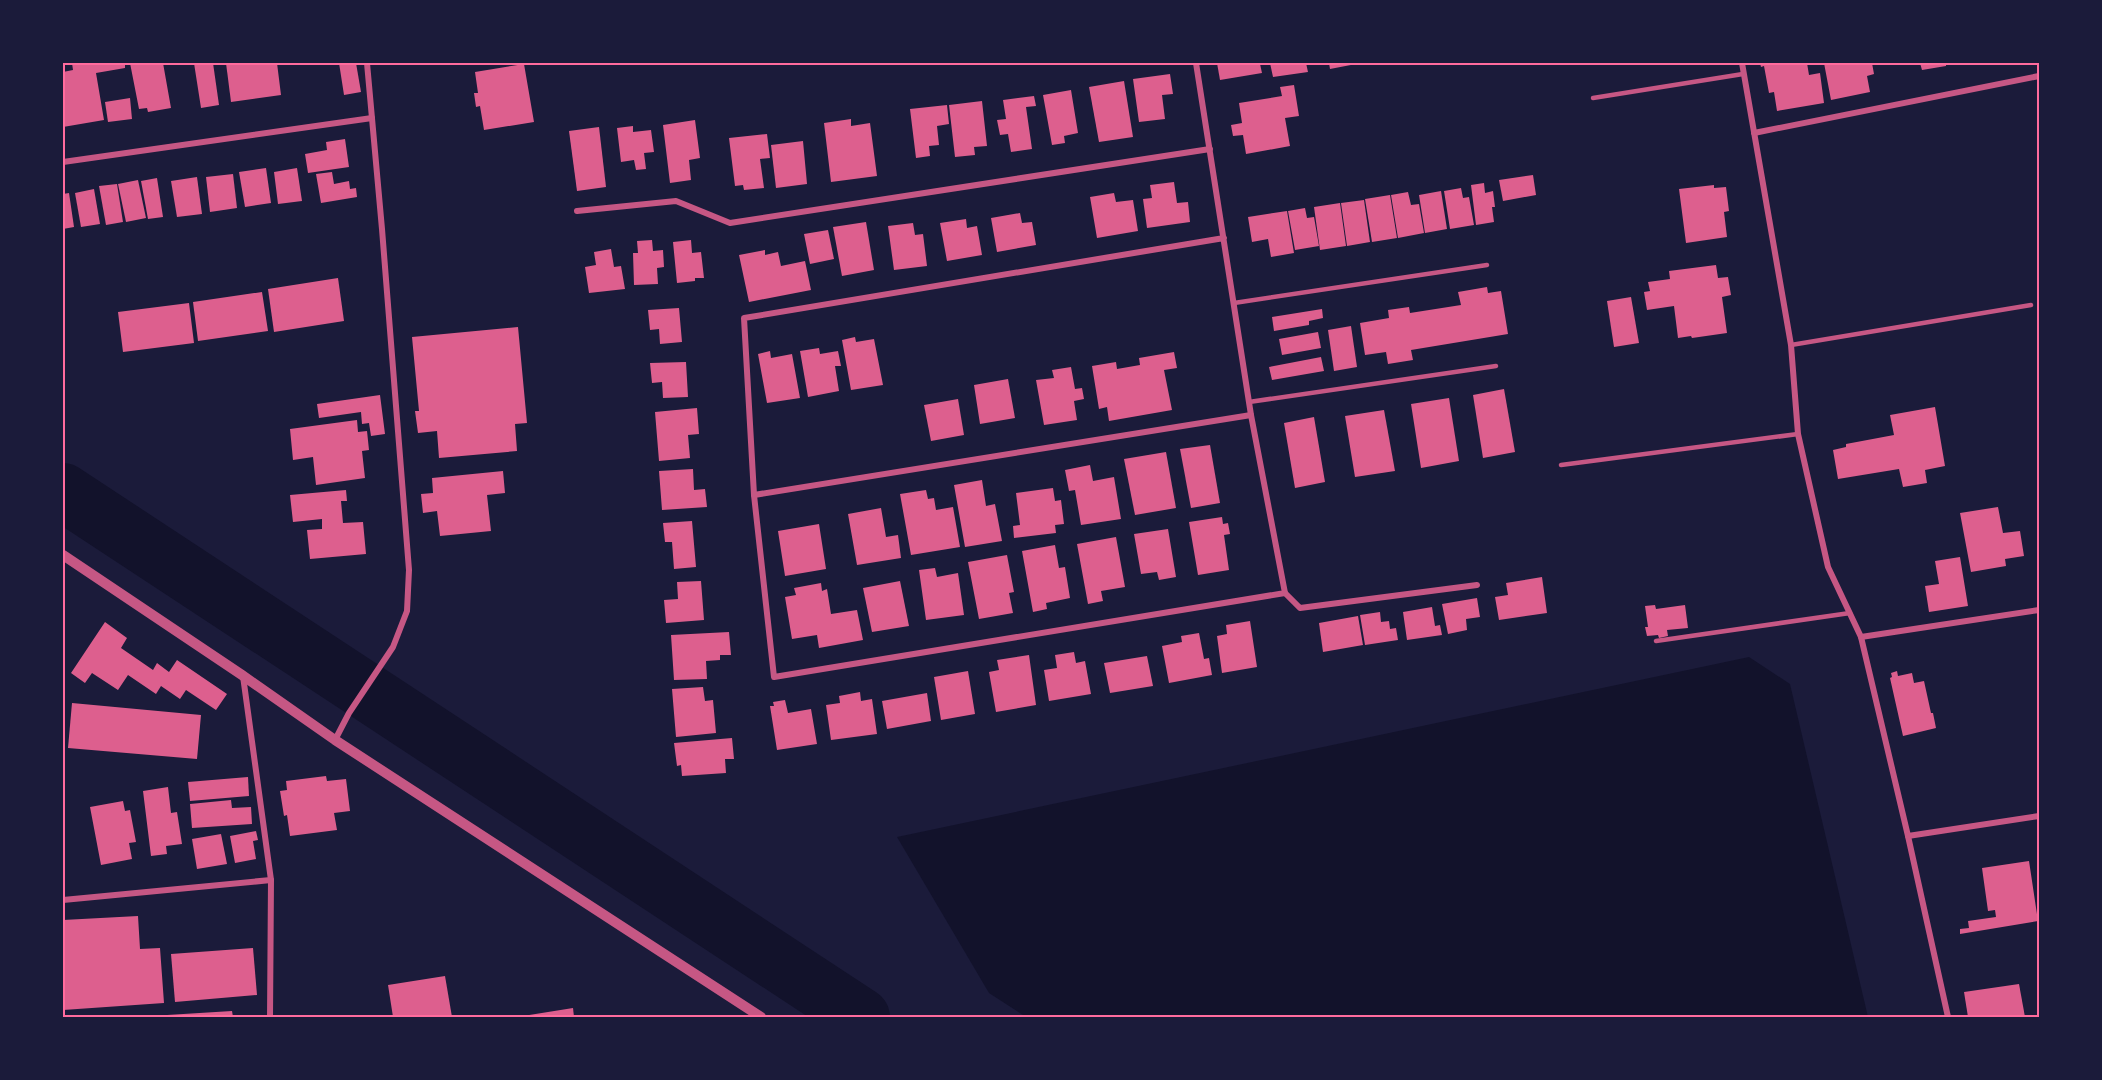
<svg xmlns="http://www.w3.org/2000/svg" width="2102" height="1080" font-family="Ubuntu,sans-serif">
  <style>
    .water { fill: #12122b }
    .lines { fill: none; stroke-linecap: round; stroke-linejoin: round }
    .river { stroke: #12122b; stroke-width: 58 }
    .building { fill: #dd5f8e }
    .service { stroke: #c65784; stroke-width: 4.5 }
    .minor { stroke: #c65784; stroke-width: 6 }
    .tertiary { stroke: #c65784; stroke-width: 10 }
    .neatline { fill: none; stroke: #ff6b9d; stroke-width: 2 }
  </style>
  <rect width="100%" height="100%" fill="#1b1b3a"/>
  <polygon class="water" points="1749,657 1790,684 1868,1017 1026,1017 989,993 897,837"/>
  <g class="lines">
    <polyline class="river" points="63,492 861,1017"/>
  </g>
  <g class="building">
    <polygon points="72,63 125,63 125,68 96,73 104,120 63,127 63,72 73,70"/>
    <polygon points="130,63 163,63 171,108 148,112 147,108 139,109"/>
    <polygon points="194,63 213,63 219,105 201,108"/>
    <polygon points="226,63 277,63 281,95 231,102"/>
    <polygon points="339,63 356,63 361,92 344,95"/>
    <polygon points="1217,63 1260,64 1262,73 1220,80"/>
    <polygon points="1270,63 1306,63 1308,72 1273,77"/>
    <polygon points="1329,63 1356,63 1356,64 1330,69"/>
    <polygon points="1760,63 1807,63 1809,75 1820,73 1824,103 1777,111 1774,92 1769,93 1764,66 1761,67"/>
    <polygon points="1824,63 1872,63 1874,74 1867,76 1870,92 1831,100"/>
    <polygon points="1920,63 1946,63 1946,66 1922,70"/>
    <polygon points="524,64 534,122 484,130 480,106 476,107 474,93 478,93 475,72"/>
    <polygon points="1170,74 1173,94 1162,95 1165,119 1139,122 1133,79"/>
    <polygon points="1124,81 1133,137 1099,142 1089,87"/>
    <polygon points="1294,85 1299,116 1285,118 1290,146 1246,154 1243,135 1233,136 1231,125 1242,123 1239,103 1282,96 1280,87"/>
    <polygon points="1071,90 1078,133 1064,136 1065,143 1052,145 1043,95"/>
    <polygon points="1034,96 1036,106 1026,107 1032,149 1011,152 1008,134 1000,135 997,120 1006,119 1003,100"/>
    <polygon points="130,98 132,119 108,122 105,102"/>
    <polygon points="982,101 987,146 974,147 975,155 955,157 949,105"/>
    <polygon points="947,105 949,124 937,126 939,145 929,146 930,156 916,158 910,109"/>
    <polygon points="851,119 851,126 870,123 877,176 831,182 824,123"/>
    <polygon points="695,120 700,158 689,160 691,180 670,183 663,125"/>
    <polygon points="633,126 633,132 651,130 654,152 644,153 646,169 636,170 634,160 621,162 617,128"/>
    <polygon points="599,127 606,187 577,191 569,131"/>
    <polygon points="767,134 770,158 760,159 764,188 744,190 743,185 735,186 729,138"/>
    <polygon points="345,139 349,167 308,173 305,154 327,150 326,142"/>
    <polygon points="803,141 807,184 776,188 771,145"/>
    <polygon points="266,168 271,203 245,207 239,172"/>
    <polygon points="297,168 302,201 278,204 274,172"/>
    <polygon points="332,172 334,184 349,181 350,189 356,188 357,197 321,203 316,174"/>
    <polygon points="233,174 237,208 210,212 206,177"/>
    <polygon points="1533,175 1536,195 1503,201 1499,180"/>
    <polygon points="197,177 202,214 177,217 171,181"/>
    <polygon points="157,178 163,217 148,219 141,181"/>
    <polygon points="138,180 146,218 126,222 118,184"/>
    <polygon points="1174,182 1177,203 1188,202 1190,222 1147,228 1143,199 1152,198 1150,185"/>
    <polygon points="1484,183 1485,193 1493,191 1495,207 1492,207 1494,222 1476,225 1471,185"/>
    <polygon points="117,184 123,222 106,225 99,186"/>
    <polygon points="1714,185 1714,188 1726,187 1729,211 1724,212 1727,237 1686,243 1679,189"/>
    <polygon points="1461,188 1463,198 1469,197 1474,225 1450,229 1444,191"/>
    <polygon points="94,189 100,224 81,227 75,193"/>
    <polygon points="1441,191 1447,229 1425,233 1419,195"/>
    <polygon points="1408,192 1411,205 1419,204 1424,233 1398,238 1391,195"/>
    <polygon points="69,193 74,227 63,229 63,194"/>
    <polygon points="1114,193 1116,202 1133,200 1138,231 1097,238 1090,197"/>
    <polygon points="1390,195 1397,238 1372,242 1365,199"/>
    <polygon points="1364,200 1370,242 1347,246 1341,203"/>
    <polygon points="1340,203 1346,246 1320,250 1314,207"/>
    <polygon points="1305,208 1307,218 1314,217 1319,246 1295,250 1288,211"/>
    <polygon points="1287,211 1294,253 1271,257 1268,239 1252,242 1248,217"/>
    <polygon points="1020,213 1022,223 1032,222 1036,245 997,252 991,218"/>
    <polygon points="966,219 967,228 977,226 982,255 947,261 940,223"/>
    <polygon points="866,222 874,270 842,276 833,227"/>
    <polygon points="913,223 915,235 923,234 927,266 894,270 888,226"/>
    <polygon points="828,230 834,259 810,264 804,234"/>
    <polygon points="652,240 653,251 663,250 664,267 657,268 658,284 634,285 633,253 638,253 637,241"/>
    <polygon points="691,240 692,253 701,252 704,278 695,278 695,281 677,283 673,242"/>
    <polygon points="611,249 614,267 621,266 625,289 589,293 585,267 596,265 594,252"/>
    <polygon points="765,250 765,255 778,252 781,266 805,261 811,290 749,302 739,255"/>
    <polygon points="1716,265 1718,278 1728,277 1731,295 1722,297 1727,333 1692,338 1691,336 1678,338 1674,306 1647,310 1644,292 1650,291 1648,282 1670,279 1669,271"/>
    <polygon points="338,278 344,321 274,332 268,289"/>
    <polygon points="1487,287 1488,293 1501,291 1508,334 1411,350 1413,360 1388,364 1386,352 1365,355 1360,323 1389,318 1388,310 1409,307 1410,313 1461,305 1458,292"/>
    <polygon points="262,292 268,331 198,341 193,302"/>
    <polygon points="1631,297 1639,343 1614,347 1607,301"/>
    <polygon points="189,303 194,343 123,352 118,312"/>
    <polygon points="679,308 682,342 660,344 659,329 650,330 648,310"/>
    <polygon points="1322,309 1323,318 1309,321 1309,325 1274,331 1272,317"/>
    <polygon points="1351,326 1357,367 1334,371 1328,330"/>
    <polygon points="518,327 527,423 515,424 517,451 439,458 437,431 418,433 415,411 419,411 412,337"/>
    <polygon points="1318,332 1321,348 1282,355 1279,339"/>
    <polygon points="855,337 856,342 874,339 883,385 851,390 842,340"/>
    <polygon points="819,348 820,354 838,351 841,366 835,366 839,391 808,397 800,351"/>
    <polygon points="770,351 771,358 792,354 800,398 767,403 758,354"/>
    <polygon points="1174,352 1177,368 1164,370 1172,410 1109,421 1107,407 1099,409 1092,366 1116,362 1117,369 1140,365 1139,358"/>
    <polygon points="1321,357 1324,371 1272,380 1269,367"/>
    <polygon points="686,362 688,397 663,398 662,382 652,383 650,363"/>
    <polygon points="1071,367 1075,389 1082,388 1084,399 1074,401 1077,420 1044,425 1036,380 1054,378 1052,370"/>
    <polygon points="1008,379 1015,418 980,424 974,385"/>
    <polygon points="1504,389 1515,452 1483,458 1473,395"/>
    <polygon points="380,395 385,434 371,436 369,423 362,424 361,412 319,418 317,404"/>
    <polygon points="1449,398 1459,461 1421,468 1411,404"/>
    <polygon points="958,399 964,435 931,441 924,405"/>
    <polygon points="1935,407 1945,466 1925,470 1927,483 1903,487 1899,469 1838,479 1833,450 1846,447 1846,444 1894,435 1890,415"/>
    <polygon points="697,408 699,434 688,435 690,458 659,461 655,412"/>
    <polygon points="1384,410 1395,471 1355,477 1345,416"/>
    <polygon points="1314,417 1325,482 1295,488 1284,423"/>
    <polygon points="357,420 358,432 367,431 369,450 362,451 365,478 316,485 313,457 293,460 290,429"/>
    <polygon points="1210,445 1220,503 1191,508 1180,449"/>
    <polygon points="1166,452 1176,508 1135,515 1124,459"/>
    <polygon points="1090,465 1093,481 1114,477 1121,519 1081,525 1075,490 1069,491 1065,470"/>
    <polygon points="693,469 694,490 705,489 707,507 662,510 659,471"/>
    <polygon points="503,471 505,493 487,495 491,531 440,536 437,511 423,513 421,494 433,493 432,478"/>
    <polygon points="982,480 986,506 995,504 1002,541 965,547 954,485"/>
    <polygon points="1053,488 1055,501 1061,500 1064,524 1055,525 1056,533 1014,538 1013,526 1020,525 1016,493"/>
    <polygon points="346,490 347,501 341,501 343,523 363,522 366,554 310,559 307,530 322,529 322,519 293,522 290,495"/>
    <polygon points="926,490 928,499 934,498 936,510 953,507 960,547 911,555 900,494"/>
    <polygon points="1998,507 2003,533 2020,531 2024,556 2005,559 2006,566 1971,572 1960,513"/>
    <polygon points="881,508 886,537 898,535 901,558 857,565 848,514"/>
    <polygon points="1222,517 1223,524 1228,523 1230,534 1224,535 1229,570 1198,575 1189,522"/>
    <polygon points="692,521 696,567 674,569 672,542 665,542 663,523"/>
    <polygon points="819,524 826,569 785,576 778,531"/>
    <polygon points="1168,529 1176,577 1159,580 1157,572 1141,574 1134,534"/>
    <polygon points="1116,537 1125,587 1101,591 1103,601 1088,604 1077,544"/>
    <polygon points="1055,545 1059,568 1065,567 1070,598 1046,603 1047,609 1033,612 1022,551"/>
    <polygon points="1007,555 1014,592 1009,593 1013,613 979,619 968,562"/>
    <polygon points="1960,557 1968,606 1929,612 1925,586 1939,584 1935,561"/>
    <polygon points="935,568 937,577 958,573 964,615 926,620 919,570"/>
    <polygon points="1542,577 1547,613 1499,620 1495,597 1508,595 1506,583"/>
    <polygon points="701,581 704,620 666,623 664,600 678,599 677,582"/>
    <polygon points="900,581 909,626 872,632 863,588"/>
    <polygon points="821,583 822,591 827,589 831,614 857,610 863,640 819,648 817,635 792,639 785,597 796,595 794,588"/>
    <polygon points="1477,598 1480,617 1466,619 1467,630 1448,634 1442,604"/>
    <polygon points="1655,605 1656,609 1685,605 1688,628 1667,630 1668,636 1659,638 1658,635 1647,636 1645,627 1648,627 1645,606"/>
    <polygon points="1432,607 1435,626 1440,625 1442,635 1407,640 1403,612"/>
    <polygon points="1380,612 1381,622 1389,621 1390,629 1396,628 1398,640 1365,645 1360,615"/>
    <polygon points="1358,616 1363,645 1323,652 1319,623"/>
    <polygon points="1250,621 1257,667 1222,673 1217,636 1227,634 1226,625"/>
    <polygon points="105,622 127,638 121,648 153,670 157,663 169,672 177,660 227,694 216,710 186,690 180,699 161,686 156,694 128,675 118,690 92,673 85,683 71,673"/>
    <polygon points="729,632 731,655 720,655 720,660 706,661 707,679 674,680 671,635"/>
    <polygon points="1199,633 1204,659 1209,658 1212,675 1169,683 1162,646 1182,642 1181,636"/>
    <polygon points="1074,652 1076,663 1085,661 1091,694 1049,701 1044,670 1057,668 1055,655"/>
    <polygon points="1029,655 1036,705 996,712 989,672 999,670 997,660"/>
    <polygon points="1147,656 1153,686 1110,693 1104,663"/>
    <polygon points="968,671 975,714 941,720 934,677"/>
    <polygon points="1897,671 1898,676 1912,673 1914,683 1924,681 1931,713 1933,713 1936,728 1903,736 1890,678 1892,677 1891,673"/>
    <polygon points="703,687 705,701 713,700 716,733 676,737 672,689"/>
    <polygon points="860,692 861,701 872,699 877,734 831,740 826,705 840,703 839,696"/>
    <polygon points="927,693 931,721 887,729 882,701"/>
    <polygon points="785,700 788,713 811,709 817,744 777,750 770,706 774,706 773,702"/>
    <polygon points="72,703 201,715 197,759 68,748"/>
    <polygon points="732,738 734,759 725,759 726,773 682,776 681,765 677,766 674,743"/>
    <polygon points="326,776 327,781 346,779 350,811 334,813 337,830 290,836 287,815 284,816 280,791 287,790 286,781"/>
    <polygon points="248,777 249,796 190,801 188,782"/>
    <polygon points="168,787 171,813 177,812 182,844 166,846 167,854 151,856 143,791"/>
    <polygon points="231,800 232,808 251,807 252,824 192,828 190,804"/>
    <polygon points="123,801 125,811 130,810 136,842 129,843 132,859 101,865 90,807"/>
    <polygon points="256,831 258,840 253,841 256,859 235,863 230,836"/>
    <polygon points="221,834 227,864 197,869 192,839"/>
    <polygon points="2029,861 2038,921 1960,934 1960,929 1969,928 1968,921 1996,917 1995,910 1988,911 1982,868"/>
    <polygon points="138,916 140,949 160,948 164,1003 63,1010 63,920"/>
    <polygon points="253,948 257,995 175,1002 171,954"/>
    <polygon points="445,976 452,1017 393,1017 388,985"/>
    <polygon points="2019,984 2025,1017 1968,1017 1964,992"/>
    <polygon points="573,1008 574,1017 523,1017 523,1016"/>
    <polygon points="232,1011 233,1017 167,1017 167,1015"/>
  </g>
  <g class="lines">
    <g class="service">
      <polyline points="1593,98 1743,74"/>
      <polyline points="1234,303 1487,265"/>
      <polyline points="1791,345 2031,305"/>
      <polyline points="1249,402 1496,366"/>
      <polyline points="1561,465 1798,434"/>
      <polyline points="1656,641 1850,613"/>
    </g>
    <g class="minor">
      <polyline points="1196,63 1251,415 1285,593 774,677 754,495 744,318 1224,238"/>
      <polyline points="1742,63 1791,345 1798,434 1828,567 1861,637 1908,836 1948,1017"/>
      <polyline points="1754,133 2039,76"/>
      <polyline points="63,162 372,118"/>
      <polyline points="577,211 676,201 730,223 1210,149"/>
      <polyline points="754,495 1251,415"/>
      <polyline points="1285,593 1300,608 1477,585"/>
      <polyline points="1861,637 2039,610"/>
      <polyline points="243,676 271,880 270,1017"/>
      <polyline points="335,740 349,713 393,647 407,611 409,570 382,229 367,63"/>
      <polyline points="1908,836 2039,816"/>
      <polyline points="63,900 271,880"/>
    </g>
    <polyline class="tertiary" points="63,555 242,675 335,740 761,1017"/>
  </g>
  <rect width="2102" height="1080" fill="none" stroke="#1b1b3a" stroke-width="129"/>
  <rect x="64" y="64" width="1974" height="952" class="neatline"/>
</svg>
